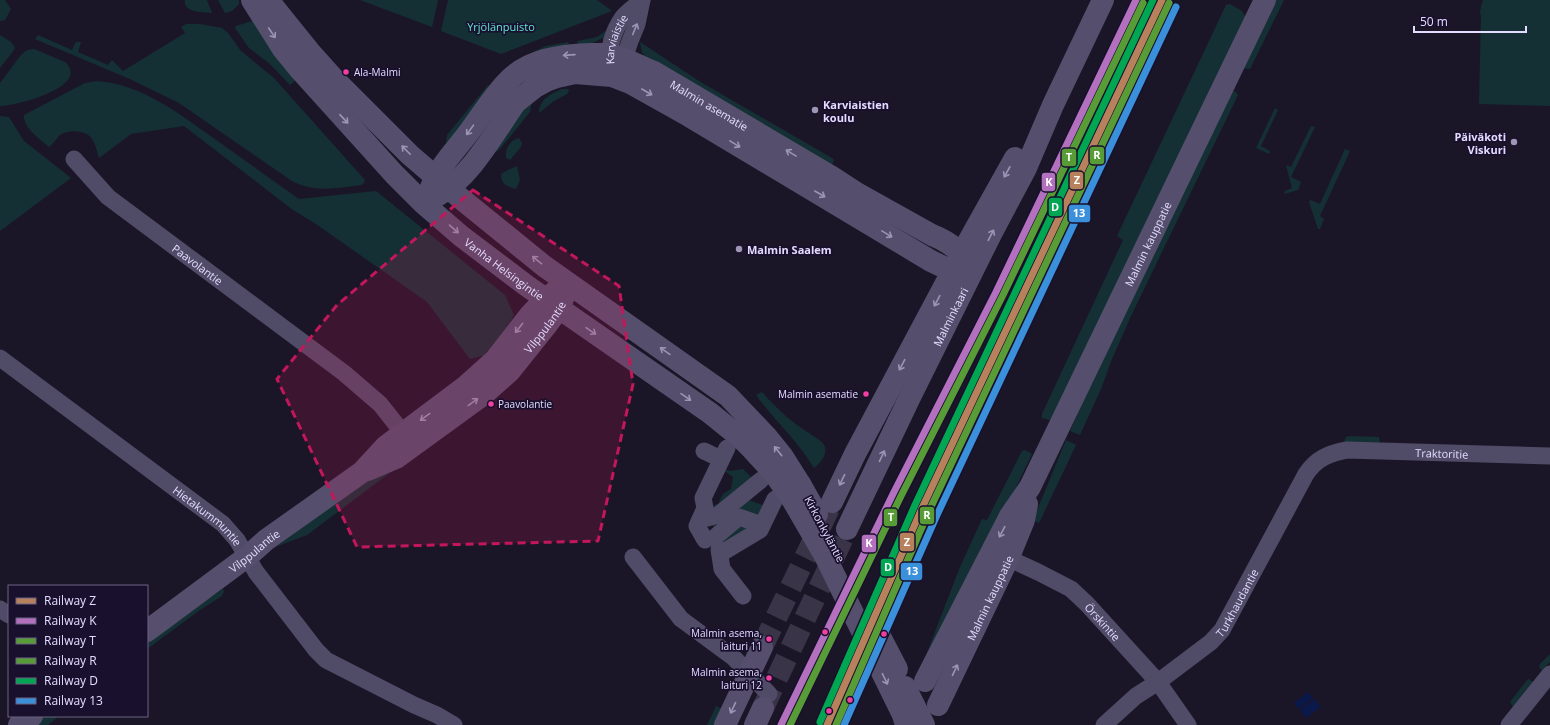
<svg xmlns="http://www.w3.org/2000/svg" width="1550" height="725" font-family="'Open Sans',sans-serif">
  <style>
    .green { fill: #143035 }
    .water { fill: #0b194a }
    .lines { fill: none; stroke-linecap: round; stroke-linejoin: round }
    .secondary-tunnel { stroke: #393447; stroke-width: 22; stroke-dasharray: 22 11; stroke-linecap: butt }
    .street { stroke: #504b67; stroke-width: 17 }
    .secondary { stroke: #554f6d; stroke-width: 22 }
    .secondary-bridge { stroke: #554f6d; stroke-width: 22 }
    .rail-1-casing { stroke: #18102d; stroke-width: 10 }
    .rail-2-casing { stroke: #18102d; stroke-width: 10 }
    .rail-3-casing { stroke: #18102d; stroke-width: 10 }
    .rail-4-casing { stroke: #18102d; stroke-width: 10 }
    .rail-5-casing { stroke: #18102d; stroke-width: 10 }
    .rail-6-casing { stroke: #18102d; stroke-width: 10 }
    .rail-1 { stroke: #b6815c; stroke-width: 7 }
    .rail-2 { stroke: #b270bf; stroke-width: 7 }
    .rail-3 { stroke: #589c38; stroke-width: 7 }
    .rail-4 { stroke: #589c38; stroke-width: 7 }
    .rail-5 { stroke: #00a651; stroke-width: 7 }
    .rail-6 { stroke: #3a90db; stroke-width: 7 }
    .oneway { stroke: #9a94b3 }
    .oneway2 { stroke: #9c96b6 }
    .marked { fill: #c2185b; fill-opacity: 0.2; stroke: #c2185b; stroke-width: 3; stroke-dasharray: 8 5; stroke-linejoin: round }
    .bus-dot { fill: #f240a1; stroke: #18102d; stroke-width: 1.5 }
    .poi-dot { fill: #9e97b3; stroke: #18102d; stroke-width: 1.5 }
    .labels { text-anchor: middle; dominant-baseline: central; stroke-width: 3.5; stroke-linejoin: round; paint-order: stroke }
    .bus-label { font-size: 10px; fill: #e4dcff; stroke: #18102d; text-anchor: end }
    .park-label { font-size: 11px; fill: #61e6d5; stroke: #18102d }
    .street-label { font-size: 11px; fill: #e4dcff; stroke: #18102d }
    .poi-label { font-size: 11px; font-weight: bold; fill: #e4dcff; stroke: #18102d; text-anchor: start }
    .line-badge { stroke: #18102d; stroke-width: 1.5 }
    .badge-label { font-size: 11px; text-anchor: middle; font-weight: bold; fill: #fff }
  </style>
  <rect width="100%" height="100%" fill="#1b1627"/>
  <g class="green">
    <polygon points="0,0 5,0 11,9 5,20 0,21"/>
    <path d="M185 0H207L212 13C203 12 183 13 185 0Z"/>
    <polygon points="218,0 239,0 239,4 232,11 225,13"/>
    <polygon points="360,0 438,0 438,1 432,27"/>
    <polygon points="448,0 597,0 612,11 501,54 441,31"/>
    <polygon points="1275,0 1284,0 1250,69 1242,68"/>
    <polygon points="1483,0 1550,0 1550,106 1479,104 1481,15 1480,15 1481,6"/>
    <polygon points="1230,4 1242,11 1246,18 1067,391 1050,420 1042,418 1042,414 1123,240 1117,236 1226,5"/>
    <polygon points="258,19 295,81 290,85 270,64 249,48 235,28 236,26"/>
    <path d="M186 24H200L222 28 228 33 241 51 274 78 365 180 364 183 361 185C336 188 315 193 292 181L179 103 132 80 35 39 38 35 72 50 76 42H81L78 52 108 65 112 60 123 71 185 33 181 27Z"/>
    <polygon points="607,30 605,37 592,43 577,45 578,41 597,37"/>
    <polygon points="0,35 11,42 15,47 14,50 0,68"/>
    <polygon points="568,42 570,46 536,54 535,51 546,46"/>
    <polygon points="640,42 699,81 832,158 834,160 830,169 645,57 642,52"/>
    <path d="M34 49 65 62C92 86 16 106 0 106V83L21 55 27 50Z"/>
    <path d="M97 81C143 84 182 116 219 142 246 161 272 180 299 199L376 191 505 295 514 315 497 343 483 356 470 359 427 302 316 224 293 210 184 126 131 134 99 158C97 152 96 145 92 139 87 130 68 129 60 135 56 139 53 144 49 147 40 139 23 128 24 115L85 83Z"/>
    <polygon points="488,85 491,87 452,138 446,143 447,135"/>
    <path d="M562 89H568L569 91 567 94 554 101 539 113C539 99 551 94 562 89Z"/>
    <polygon points="1232,91 1236,92 1238,95 1131,316 1112,359 1101,389 1080,435 1070,431 1093,378"/>
    <polygon points="532,101 530,112 500,149 496,152 494,150 520,113"/>
    <polygon points="1275,108 1278,110 1261,146 1270,151 1269,154 1256,148"/>
    <polygon points="0,116 9,117 24,141 71,178 0,231"/>
    <polygon points="1311,126 1315,127 1291,177 1301,182 1298,190 1284,194 1285,191 1292,188 1286,165 1291,167"/>
    <path d="M519 138 522 143 521 147 510 160 506 158C505 149 509 141 519 138Z"/>
    <polygon points="1345,149 1350,151 1320,216 1324,219 1320,229 1318,229 1309,202 1311,200 1320,204"/>
    <path d="M517 166 520 180 516 189C507 186 501 185 501 174L508 170Z"/>
    <path d="M762 392C776 408 791 422 809 433 814 437 823 441 825 447 827 456 820 463 814 468 798 441 774 420 756 395Z"/>
    <polygon points="1348,436 1379,437 1380,445 1344,444 1345,438"/>
    <polygon points="1066,440 1076,445 1039,523 1033,520"/>
    <polygon points="1025,450 1032,454 994,533 921,668 960,567 982,519 987,520 1022,451"/>
    <polygon points="395,469 307,535 278,546 277,546 364,482"/>
    <polygon points="722,469 731,471 743,469 755,481 710,513 712,506 718,504 723,494 731,489 733,477"/>
    <polygon points="748,500 763,505 758,519 716,532 712,524"/>
    <polygon points="735,525 756,526 723,547 721,536"/>
    <polygon points="223,589 224,591 222,596 200,610 147,649 147,640"/>
    <polygon points="1550,654 1550,662 1542,670 1539,667 1540,664"/>
    <polygon points="1529,679 1533,682 1513,707 1510,702 1527,680"/>
    <polygon points="716,706 722,709 715,725 707,725"/>
    <polygon points="44,716 59,716 48,725 32,725"/>
  </g>
  <g class="water">
    <polygon points="1308,692 1313,698 1299,709 1294,703"/>
    <polygon points="1314,699 1321,707 1306,718 1300,710"/>
  </g>
  <g class="lines">
    <g class="secondary-tunnel">
      <polyline points="762,647 832,502"/>
      <polyline points="763,708 847,529"/>
    </g>
    <g class="street">
      <path id="s1" d="M610 66C607 50 613 31 623 17 628 11 636 6 642 0"/>
      <polyline points="617,68 624,59 630,41 637,24 642,0"/>
      <path id="s2" d="M74 159 108 197 344 373 380 404 403 433 410 443"/>
      <path id="s3" d="M0 358 223 524 237 540 256 572 316 650 326 660 414 705 437 715 454 725"/>
      <polyline points="704,451 721,459"/>
      <polyline points="707,518 718,515 761,480"/>
      <polyline points="714,538 739,517 762,525"/>
      <polyline points="705,540 697,526 705,508 703,498 727,448"/>
      <polyline points="719,549 722,569 743,596"/>
      <path id="s4" d="M997 553 1038 572 1071 589 1087 604 1158 682 1188 725"/>
      <polyline points="720,554 760,530 775,499"/>
      <polyline points="633,557 681,619 734,658 769,694"/>
      <polyline points="0,609 9,615"/>
      <path id="s5" d="M1104 725 1136 696 1158 682 1211 642 1222 630 1306 474C1316 459 1329 453 1347 450L1550 456"/>
      <polyline points="1509,725 1550,674"/>
    </g>
    <g class="secondary">
      <path id="s6" d="M252 0 283 49 301 71 394 174 424 204 461 236 527 286 710 413 741 438 752 449 773 472 792 499"/>
      <polyline points="268,0 309,51 335,80 410,155 459,197 544,266 728,396 766,436 783,457 800,484"/>
      <path id="s7" d="M430 190C439 166 455 151 469 132 481 116 492 98 506 83 527 59 561 55 590 54 596 54 603 54 608 54 624 57 639 66 654 72L832 177 855 192 932 235C952 243 961 252 973 269"/>
      <path d="M437 196C471 177 494 133 516 102L535 87 546 81 557 77 575 73 612 76 630 83 689 116 931 261 952 271 973 269"/>
      <path id="s8" d="M368 470 396 458 484 394 510 371 546 326 559 308 564 296"/>
      <polyline points="832,502 855,454 962,253 1015,158"/>
      <path id="s9" d="M847 529 910 397 991 234 1026 168 1053 105 1103 0"/>
      <polyline points="871,619 897,669"/>
      <path id="s10" d="M147 631 248 556 266 540 362 472 386 446 466 386 495 360 530 315 545 299 556 291"/>
      <path id="s11" d="M925 681 1010 516 1030 487 1265 0"/>
      <path id="s12" d="M938 705 1008 559 1024 520 1027 504"/>
      <polyline points="19,725 32,716"/>
      <polyline points="725,725 762,647"/>
      <polyline points="755,725 763,708"/>
    </g>
    <g class="secondary-bridge">
      <polyline points="800,484 817,514"/>
      <polyline points="792,499 825,556 903,715 906,725"/>
      <polyline points="905,687 924,725"/>
    </g>
    <g class="rail-1-casing">
      <polyline id="rail-1" points="827,725 922,508 1162,0"/>
    </g>
    <g class="rail-2-casing">
      <polyline id="rail-2" points="781,725 893,494 996,292 1136,0"/>
    </g>
    <g class="rail-3-casing">
      <polyline id="rail-3" points="790,725 900,498 1003,295 1143,3"/>
    </g>
    <g class="rail-4-casing">
      <polyline id="rail-4" points="836,725 929,511 1169,3"/>
    </g>
    <g class="rail-5-casing">
      <polyline id="rail-5" points="820,722 915,505 1153,0"/>
    </g>
    <g class="rail-6-casing">
      <polyline id="rail-6" points="844,725 937,515 1176,7"/>
    </g>
    <use href="#rail-1" class="rail-1"/>
    <use href="#rail-2" class="rail-2"/>
    <use href="#rail-3" class="rail-3"/>
    <use href="#rail-4" class="rail-4"/>
    <use href="#rail-5" class="rail-5"/>
    <use href="#rail-6" class="rail-6"/>
  </g>
  <defs><path id="oneway-shaft" d="M-6 0H5M1.5-3L5.5 0L1.5 3" fill="none" stroke-width="1.6" stroke-linecap="round" stroke-linejoin="round"/></defs>
  <use class="oneway" href="#oneway-shaft" transform="translate(635 29) rotate(-68)"/>
  <g class="oneway2">
    <use href="#oneway-shaft" transform="translate(272 33) rotate(56)"/>
    <use href="#oneway-shaft" transform="translate(569 55) rotate(176)"/>
    <use href="#oneway-shaft" transform="translate(647 92) rotate(30)"/>
    <use href="#oneway-shaft" transform="translate(344 119) rotate(47)"/>
    <use href="#oneway-shaft" transform="translate(470 130) rotate(126)"/>
    <use href="#oneway-shaft" transform="translate(735 144) rotate(31)"/>
    <use href="#oneway-shaft" transform="translate(406 150) rotate(-135)"/>
    <use href="#oneway-shaft" transform="translate(791 153) rotate(-149)"/>
    <use href="#oneway-shaft" transform="translate(1007 172) rotate(119)"/>
    <use href="#oneway-shaft" transform="translate(820 194) rotate(30)"/>
    <use href="#oneway-shaft" transform="translate(454 229) rotate(41)"/>
    <use href="#oneway-shaft" transform="translate(887 234) rotate(31)"/>
    <use href="#oneway-shaft" transform="translate(991 235) rotate(-63)"/>
    <use href="#oneway-shaft" transform="translate(537 260) rotate(-141)"/>
    <use href="#oneway-shaft" transform="translate(937 301) rotate(118)"/>
    <use href="#oneway-shaft" transform="translate(519 328) rotate(128)"/>
    <use href="#oneway-shaft" transform="translate(591 331) rotate(34)"/>
    <use href="#oneway-shaft" transform="translate(665 351) rotate(-145)"/>
    <use href="#oneway-shaft" transform="translate(902 365) rotate(118)"/>
    <use href="#oneway-shaft" transform="translate(686 397) rotate(35)"/>
    <use href="#oneway-shaft" transform="translate(473 402) rotate(-36)"/>
    <use href="#oneway-shaft" transform="translate(425 417) rotate(144)"/>
    <use href="#oneway-shaft" transform="translate(778 451) rotate(-129)"/>
    <use href="#oneway-shaft" transform="translate(882 456) rotate(-65)"/>
    <use href="#oneway-shaft" transform="translate(842 480) rotate(116)"/>
    <use href="#oneway-shaft" transform="translate(1002 532) rotate(118)"/>
    <use href="#oneway-shaft" transform="translate(955 670) rotate(-65)"/>
    <use href="#oneway-shaft" transform="translate(885 679) rotate(64)"/>
    <use href="#oneway-shaft" transform="translate(733 708) rotate(115)"/>
  </g>
  <path class="marked" d="M473 190 619 286 633 384 598 541 357 547 277 379 337 305Z"/>
  <g class="bus-dot">
    <circle cx="346" cy="72" r="3.5"/>
    <circle cx="866" cy="394" r="3.5"/>
    <circle cx="491" cy="404" r="3.5"/>
    <circle cx="825" cy="632" r="3.5"/>
    <circle cx="884" cy="634" r="3.5"/>
    <circle cx="769" cy="639" r="3.5"/>
    <circle cx="769" cy="678" r="3.5"/>
    <circle cx="850" cy="700" r="3.5"/>
    <circle cx="829" cy="711" r="3.5"/>
  </g>
  <g class="poi-dot">
    <circle cx="815" cy="110" r="4"/>
    <circle cx="1514" cy="142" r="4"/>
    <circle cx="739" cy="249" r="4"/>
  </g>
  <g class="labels">
    <g class="bus-label">
      <text x="354" y="72" text-anchor="start">Ala-Malmi</text>
      <text x="858" y="394">Malmin asematie</text>
      <text x="498" y="404" text-anchor="start">Paavolantie</text>
      <text x="762" y="633">Malmin asema,<tspan x="762" dy="13">laituri 11</tspan></text>
      <text x="762" y="672">Malmin asema,<tspan x="762" dy="13">laituri 12</tspan></text>
    </g>
    <g class="park-label">
      <text x="501" y="26">Yrjölänpuisto</text>
    </g>
    <g class="street-label">
      <text stroke="none"><textPath href="#s1" startOffset="28">Karviaistie</textPath></text>
      <text stroke="none"><textPath href="#s7" startOffset="355">Malmin asematie</textPath></text>
      <text stroke="none"><textPath href="#s11" startOffset="491">Malmin kauppatie</textPath></text>
      <text stroke="none"><textPath href="#s2" startOffset="163">Paavolantie</textPath></text>
      <text stroke="none"><textPath href="#s6" startOffset="371">Vanha Helsingintie</textPath></text>
      <text stroke="none"><textPath href="#s9" startOffset="236">Malminkaari</textPath></text>
      <text stroke="none"><textPath href="#s8" startOffset="230">Vilppulantie</textPath></text>
      <text stroke="none"><textPath href="#s5" startOffset="473">Traktoritie</textPath></text>
      <text stroke="none"><textPath href="#s3" startOffset="261">Hietakummuntie</textPath></text>
      <text transform="translate(825 529) rotate(62)">Kirkonkyläntie</text>
      <text stroke="none"><textPath href="#s10" startOffset="134">Vilppulantie</textPath></text>
      <text stroke="none"><textPath href="#s12" startOffset="119">Malmin kauppatie</textPath></text>
      <text stroke="none"><textPath href="#s5" startOffset="183">Turkhaudantie</textPath></text>
      <text stroke="none"><textPath href="#s4" startOffset="128">Örskintie</textPath></text>
    </g>
    <g class="poi-label">
      <text x="823" y="104">Karviaistien<tspan x="823" dy="13">koulu</tspan></text>
      <text x="1506" y="136" text-anchor="end">Päiväkoti<tspan x="1506" dy="13">Viskuri</tspan></text>
      <text x="747" y="249">Malmin Saalem</text>
    </g>
  </g>
  <g class="line-badge">
    <rect x="1089" y="146" width="16" height="19" rx="4" fill="#589c38"/>
    <rect x="1061" y="148" width="16" height="19" rx="4" fill="#589c38"/>
    <rect x="1069" y="171" width="15" height="19" rx="4" fill="#b6815c"/>
    <rect x="1041" y="172" width="15" height="20" rx="4" fill="#b270bf"/>
    <rect x="1048" y="197" width="15" height="20" rx="4" fill="#00a651"/>
    <rect x="1068" y="204" width="23" height="19" rx="4" fill="#3a90db"/>
    <rect x="919" y="506" width="16" height="19" rx="4" fill="#589c38"/>
    <rect x="883" y="508" width="15" height="19" rx="4" fill="#589c38"/>
    <rect x="899" y="532" width="16" height="20" rx="4" fill="#b6815c"/>
    <rect x="861" y="534" width="16" height="19" rx="4" fill="#b270bf"/>
    <rect x="880" y="558" width="15" height="19" rx="4" fill="#00a651"/>
    <rect x="900" y="562" width="23" height="19" rx="4" fill="#3a90db"/>
  </g>
  <g class="badge-label">
    <text x="1097" y="159">R</text>
    <text x="1069" y="161">T</text>
    <text x="1077" y="184">Z</text>
    <text x="1049" y="186">K</text>
    <text x="1055" y="211">D</text>
    <text x="1079" y="217">13</text>
    <text x="927" y="519">R</text>
    <text x="891" y="521">T</text>
    <text x="907" y="546">Z</text>
    <text x="869" y="547">K</text>
    <text x="888" y="571">D</text>
    <text x="912" y="575">13</text>
  </g>
  <rect x="8" y="585" width="140" height="132" fill="#18102d" stroke="#6a6281"/>
  <rect x="16" y="598" width="20" height="6" fill="#b6815c" stroke="#6a6281"/>
  <text x="44" y="605" font-size="12" fill="#e4dcff">Railway Z</text>
  <rect x="16" y="618" width="20" height="6" fill="#b270bf" stroke="#6a6281"/>
  <text x="44" y="625" font-size="12" fill="#e4dcff">Railway K</text>
  <rect x="16" y="638" width="20" height="6" fill="#589c38" stroke="#6a6281"/>
  <text x="44" y="645" font-size="12" fill="#e4dcff">Railway T</text>
  <rect x="16" y="658" width="20" height="6" fill="#589c38" stroke="#6a6281"/>
  <text x="44" y="665" font-size="12" fill="#e4dcff">Railway R</text>
  <rect x="16" y="678" width="20" height="6" fill="#00a651" stroke="#6a6281"/>
  <text x="44" y="685" font-size="12" fill="#e4dcff">Railway D</text>
  <rect x="16" y="698" width="20" height="6" fill="#3a90db" stroke="#6a6281"/>
  <text x="44" y="705" font-size="12" fill="#e4dcff">Railway 13</text>
  <path d="M1414 26v6h112v-6" fill="none" stroke="#e4dcff" stroke-width="2"/>
  <text x="1420" y="26" font-size="12" fill="#e4dcff" stroke="#18102d" stroke-width="3" paint-order="stroke">50 m</text>
</svg>
